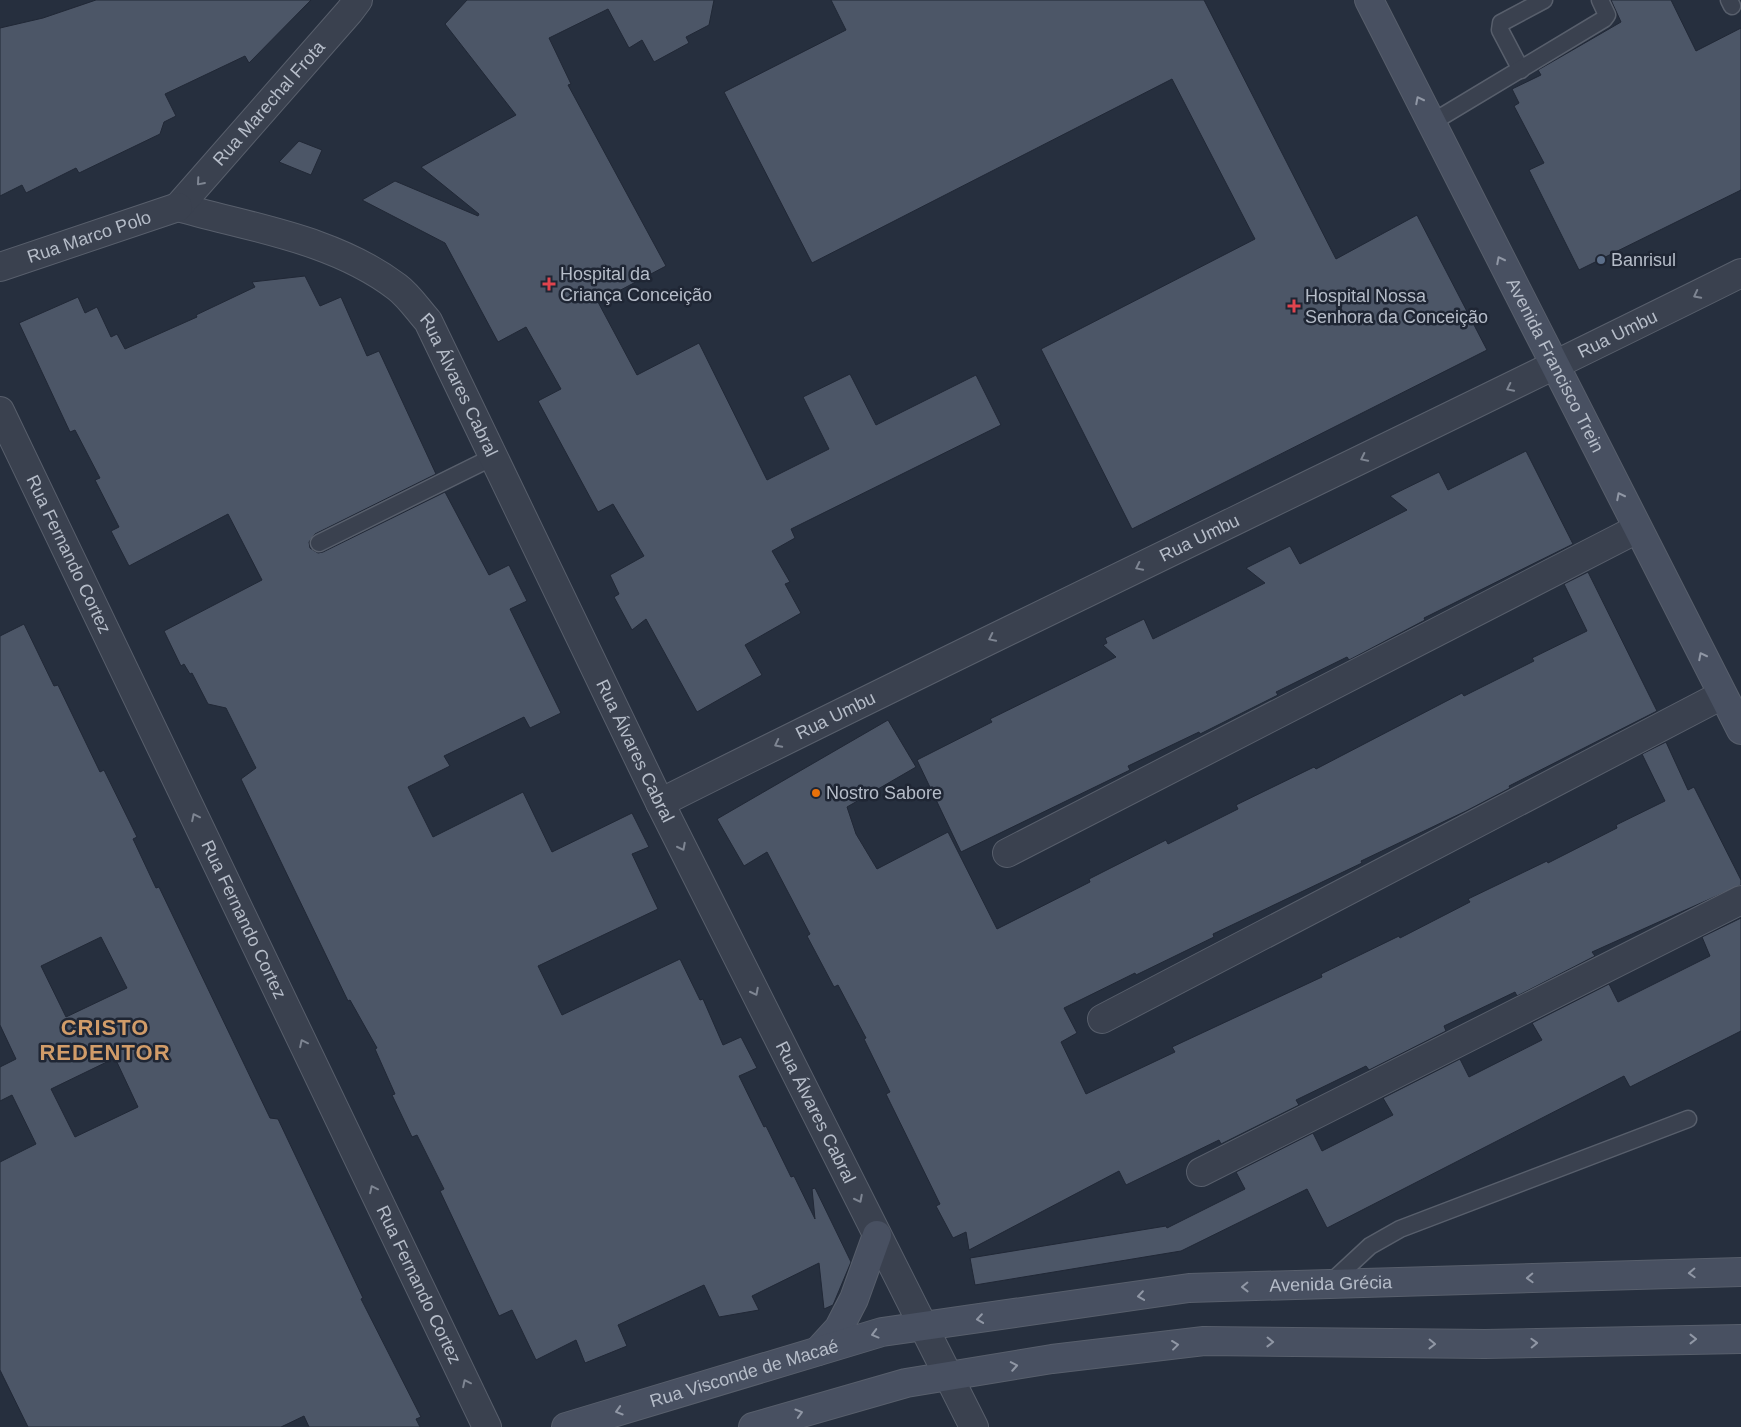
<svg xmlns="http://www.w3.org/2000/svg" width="1741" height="1427" font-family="Helvetica,sans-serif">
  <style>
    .building { fill: #4c5667; stroke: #212836; fill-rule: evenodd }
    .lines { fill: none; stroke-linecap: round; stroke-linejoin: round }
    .lane-casing { stroke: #585f6c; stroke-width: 19 }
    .street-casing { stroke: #585f6c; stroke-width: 30 }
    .secondary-casing { stroke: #585f6c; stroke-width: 30 }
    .lane { stroke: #3a414f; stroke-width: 16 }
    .street { stroke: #3a414f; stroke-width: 28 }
    .secondary { stroke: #485061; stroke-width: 28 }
    .oneway { stroke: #9097a5 }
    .oneway2 { stroke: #7e8592 }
    .service-dot { fill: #5c6f8a; stroke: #1f2634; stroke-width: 2 }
    .health-dot { fill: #e0444e; stroke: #1f2634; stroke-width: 2 }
    .food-dot { fill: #e8710a; stroke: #1f2634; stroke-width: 2 }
    .labels { text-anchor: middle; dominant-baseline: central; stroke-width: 5; stroke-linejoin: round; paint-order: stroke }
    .street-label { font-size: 18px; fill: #b6bdc9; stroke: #1f2634 }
    .poi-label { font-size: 18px; fill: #b6bdc9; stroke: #1f2634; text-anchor: start }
    .district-label { font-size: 22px; font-weight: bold; letter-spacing: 1px; fill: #d19c69; stroke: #1f2634 }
  </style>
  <rect width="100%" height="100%" fill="#262f3e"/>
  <g class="building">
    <polygon points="96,0 311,0 249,63 245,56 165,94 176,116 164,122 160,134 79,173 76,168 26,193 22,185 0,196 0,28 43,18"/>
    <polygon points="467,0 714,0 709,25 686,37 689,43 654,62 642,40 629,48 608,9 549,38 571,84 568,85 666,266 598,302 637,375 699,343 767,480 829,449 803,397 850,374 876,425 976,375 1001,425 791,529 795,538 772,551 790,582 785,584 801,613 745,645 762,675 697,712 646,619 632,630 614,597 619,594 610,575 644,556 613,504 598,512 538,401 561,389 526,327 498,342 445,243 362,200 395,181 478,216 479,214 421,167 516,115 445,24"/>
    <polygon points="831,0 1204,0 1336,259 1417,215 1487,350 1132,529 1041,349 1255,239 1172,79 812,263 724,92 846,30"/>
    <polygon points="1611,0 1671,0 1696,51 1741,28 1741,190 1579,270 1529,170 1544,163 1514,106 1519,103 1512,89 1541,75 1538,70 1621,22"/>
    <polygon points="299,141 322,150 311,175 279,162"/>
    <polygon points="305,276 320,306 341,297 367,356 379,351 436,474 315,534 309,542 310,548 318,553 323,552 445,492 489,575 509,565 527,601 510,609 561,713 530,728 524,717 444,756 450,766 408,787 433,837 523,792 552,852 632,813 649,847 632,854 658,909 538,966 562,1015 680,959 700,1000 703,999 723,1045 741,1037 757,1068 739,1076 764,1127 766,1126 791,1177 794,1176 815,1219 812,1189 815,1188 851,1262 833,1305 824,1309 819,1263 752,1296 759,1310 719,1317 704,1285 618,1325 627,1346 585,1363 576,1340 536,1360 512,1310 499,1316 440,1191 444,1189 417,1135 412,1137 392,1095 395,1094 375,1049 377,1048 350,1000 348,1001 241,779 256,768 226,708 208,704 192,673 190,674 184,664 181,666 164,631 262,580 228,514 129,566 111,531 119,527 95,480 100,478 75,430 70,432 19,323 78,297 85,313 97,307 111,337 117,334 125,349 197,317 196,315 255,287 252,282"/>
    <polygon points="1526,451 1573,544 1424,618 1425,620 1349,660 1347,657 1276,692 1278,695 1200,734 1199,732 1128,766 1130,770 961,852 917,760 992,722 990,719 1116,657 1103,645 1107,643 1105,638 1144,619 1153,639 1265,583 1246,568 1290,546 1300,564 1407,510 1390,496 1439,472 1448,490"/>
    <polygon points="1588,572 1657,711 1509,786 1510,788 1466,811 1361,861 1362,863 1213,934 1214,937 1136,975 1135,973 1064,1008 1077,1033 1061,1042 1086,1094 1175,1052 1172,1047 1322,977 1321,974 1399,936 1400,938 1470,902 1468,899 1547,861 1548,863 1617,828 1616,825 1665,801 1642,754 1666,742 1688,790 1694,787 1741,880 1741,885 1592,952 1595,956 1517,996 1515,992 1444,1026 1446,1031 1369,1070 1366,1066 1296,1100 1299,1105 1221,1144 1219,1140 1126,1185 1119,1171 969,1250 966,1232 953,1238 936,1206 940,1204 886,1094 890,1092 864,1039 866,1038 838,985 834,987 807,936 810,934 767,852 744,866 717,819 888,720 916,767 847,807 856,834 877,869 948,832 997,929 1090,882 1089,879 1166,840 1168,844 1238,809 1236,805 1314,767 1316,769 1462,693 1464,696 1534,661 1532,658 1587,631 1564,584"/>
    <path d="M24 624 54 686 58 685 100 772 104 770 137 837 133 839 156 888 159 887 270 1118 278 1119 363 1298 361 1299 421 1417 416 1419 420 1427H309L304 1416 281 1427H28L0 1370V1162L36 1144 12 1095 0 1101V1067L16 1059 0 1025V636ZM101 937 127 988 66 1017 41 966ZM115 1058 138 1107 75 1137 51 1089Z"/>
    <polygon points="1741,918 1741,1031 1630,1087 1624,1076 1327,1228 1307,1189 1181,1251 975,1285 970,1258 1166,1226 1167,1228 1245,1189 1236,1172 1313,1133 1322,1151 1393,1115 1383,1098 1460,1059 1469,1077 1542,1040 1532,1023 1609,984 1618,1002 1710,956 1702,937"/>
  </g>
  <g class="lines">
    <g class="lane-casing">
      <g id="lane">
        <polyline points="1729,0 1732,6"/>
        <polyline points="1521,70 1500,30 1501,23 1544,0"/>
        <polyline points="1431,123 1604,19 1607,15 1600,0"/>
        <polyline points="319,543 493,457"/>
        <polyline points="1328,1285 1370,1246 1400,1229 1688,1119"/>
      </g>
    </g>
    <g class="street-casing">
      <g id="street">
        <path id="s1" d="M178 207C252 228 334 239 397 287 409 296 418 310 428 321L660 803 974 1427"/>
        <path id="s2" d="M178 207 349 12 358 0"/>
        <path id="s3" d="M0 267 178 207"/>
        <path id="s4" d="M0 411 487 1427"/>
        <path id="s5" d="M660 803C1018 623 1382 452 1741 273"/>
        <polyline points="1007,853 1637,529"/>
        <polyline points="1102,1019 1722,695"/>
        <polyline points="1201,1172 1741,900"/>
      </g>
    </g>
    <g class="secondary-casing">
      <g id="secondary">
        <path id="s6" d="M1369 0 1741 730"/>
        <polyline points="818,1351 839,1328 854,1299 877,1235"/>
        <path id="s7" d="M566 1427 882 1332 1189 1288 1741 1272"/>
        <polyline points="753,1427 906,1383 1052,1359 1204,1341 1485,1344 1741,1339"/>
      </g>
    </g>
    <use href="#lane" class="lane"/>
    <use href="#street" class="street"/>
    <use href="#secondary" class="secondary"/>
  </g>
  <defs><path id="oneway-chevron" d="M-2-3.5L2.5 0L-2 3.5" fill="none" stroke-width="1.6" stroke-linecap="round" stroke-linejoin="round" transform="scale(1.25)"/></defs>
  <g class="oneway">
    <use href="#oneway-chevron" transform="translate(1419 100) rotate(-117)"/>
    <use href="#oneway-chevron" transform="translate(1500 260) rotate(-117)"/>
    <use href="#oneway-chevron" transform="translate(1620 496) rotate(-117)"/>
    <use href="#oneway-chevron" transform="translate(1702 656) rotate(-117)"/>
    <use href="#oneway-chevron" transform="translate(1692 1273) rotate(178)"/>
    <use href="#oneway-chevron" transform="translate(1530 1278) rotate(178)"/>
    <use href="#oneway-chevron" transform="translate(1245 1287) rotate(179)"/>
    <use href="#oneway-chevron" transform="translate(1141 1296) rotate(172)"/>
    <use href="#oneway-chevron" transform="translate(980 1319) rotate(172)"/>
    <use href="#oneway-chevron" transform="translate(875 1334) rotate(165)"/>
    <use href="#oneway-chevron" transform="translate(1693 1339)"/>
    <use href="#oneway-chevron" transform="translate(1270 1342) rotate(1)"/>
    <use href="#oneway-chevron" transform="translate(1534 1343) rotate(-2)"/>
    <use href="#oneway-chevron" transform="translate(1432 1344) rotate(1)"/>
    <use href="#oneway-chevron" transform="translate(1175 1345) rotate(-7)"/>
    <use href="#oneway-chevron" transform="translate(1014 1366) rotate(-10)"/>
    <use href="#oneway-chevron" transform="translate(619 1411) rotate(163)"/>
    <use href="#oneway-chevron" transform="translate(799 1413) rotate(-16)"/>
  </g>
  <g class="oneway2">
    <use href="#oneway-chevron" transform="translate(200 182) rotate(131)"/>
    <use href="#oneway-chevron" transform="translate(1697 295) rotate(153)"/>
    <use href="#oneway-chevron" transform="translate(1510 388) rotate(154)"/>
    <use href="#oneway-chevron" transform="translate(1364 458) rotate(154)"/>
    <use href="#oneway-chevron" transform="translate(1139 567) rotate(154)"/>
    <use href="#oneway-chevron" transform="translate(992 638) rotate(154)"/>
    <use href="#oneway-chevron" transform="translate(778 744) rotate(153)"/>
    <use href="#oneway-chevron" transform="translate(195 817) rotate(-116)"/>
    <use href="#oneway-chevron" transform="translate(682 847) rotate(63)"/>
    <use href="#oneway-chevron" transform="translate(755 992) rotate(63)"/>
    <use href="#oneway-chevron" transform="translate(303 1043) rotate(-116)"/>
    <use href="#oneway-chevron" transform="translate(373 1189) rotate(-116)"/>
    <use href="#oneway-chevron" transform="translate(859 1199) rotate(63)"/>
    <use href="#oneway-chevron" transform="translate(466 1383) rotate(-116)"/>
  </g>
  <circle class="service-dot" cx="1601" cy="260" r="5"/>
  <g class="health-dot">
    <path d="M546.5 276.5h5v5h5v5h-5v5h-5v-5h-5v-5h5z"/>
    <path d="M1291.5 298.5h5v5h5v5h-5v5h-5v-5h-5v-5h5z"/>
  </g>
  <circle class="food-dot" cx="816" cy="793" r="5"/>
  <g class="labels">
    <g class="street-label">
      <text stroke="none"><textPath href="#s2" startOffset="138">Rua Marechal Frota</textPath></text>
      <text stroke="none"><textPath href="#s3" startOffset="94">Rua Marco Polo</textPath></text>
      <text stroke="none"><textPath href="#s5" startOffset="1066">Rua Umbu</textPath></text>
      <text stroke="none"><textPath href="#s6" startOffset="410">Avenida Francisco Trein</textPath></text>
      <text stroke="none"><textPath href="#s1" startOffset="352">Rua Álvares Cabral</textPath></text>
      <text stroke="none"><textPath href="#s5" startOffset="601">Rua Umbu</textPath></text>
      <text stroke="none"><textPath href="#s4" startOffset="159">Rua Fernando Cortez</textPath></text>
      <text stroke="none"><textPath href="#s5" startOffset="196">Rua Umbu</textPath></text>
      <text stroke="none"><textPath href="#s1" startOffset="758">Rua Álvares Cabral</textPath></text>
      <text stroke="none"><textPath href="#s4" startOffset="564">Rua Fernando Cortez</textPath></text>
      <text stroke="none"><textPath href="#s1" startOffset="1162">Rua Álvares Cabral</textPath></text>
      <text stroke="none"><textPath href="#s4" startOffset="969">Rua Fernando Cortez</textPath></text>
      <text stroke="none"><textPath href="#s7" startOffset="782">Avenida Grécia</textPath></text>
      <text stroke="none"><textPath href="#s7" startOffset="186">Rua Visconde de Macaé</textPath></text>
    </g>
    <g class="poi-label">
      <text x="1611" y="260">Banrisul</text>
      <text x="560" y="274">Hospital da<tspan x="560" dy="21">Criança Conceição</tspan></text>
      <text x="1305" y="296">Hospital Nossa<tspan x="1305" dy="21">Senhora da Conceição</tspan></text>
      <text x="826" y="793">Nostro Sabore</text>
    </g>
    <g class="district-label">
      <text x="105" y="1027">CRISTO<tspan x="105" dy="25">REDENTOR</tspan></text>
    </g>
  </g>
</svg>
